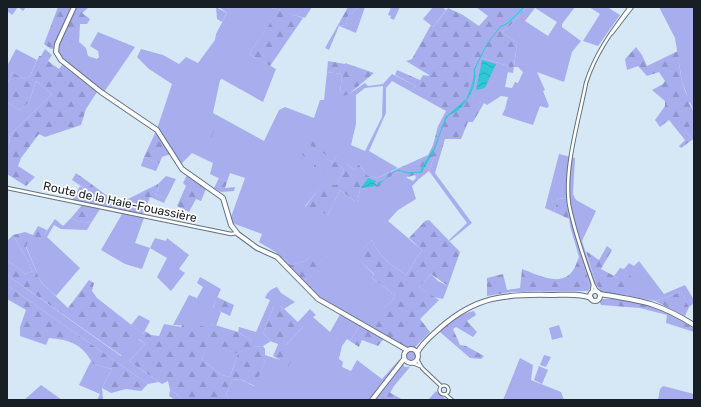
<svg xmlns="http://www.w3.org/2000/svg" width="701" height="407" font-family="Rubik,sans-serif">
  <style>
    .grass { fill: #a8adee; fill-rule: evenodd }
    .forest { fill: url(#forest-firs); fill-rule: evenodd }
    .water { fill: url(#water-waves) }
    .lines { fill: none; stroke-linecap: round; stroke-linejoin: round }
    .stream { stroke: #2fc8d5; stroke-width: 1 }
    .minor-casing { stroke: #62727f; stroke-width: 4.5 }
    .major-casing { stroke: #62727f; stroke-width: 6 }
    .minor { stroke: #fff; stroke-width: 2.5 }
    .major { stroke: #fff; stroke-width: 4 }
    .labels { text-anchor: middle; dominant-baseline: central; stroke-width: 3.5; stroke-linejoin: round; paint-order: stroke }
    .street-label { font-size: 12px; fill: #181f24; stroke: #fff }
  </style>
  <defs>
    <pattern id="forest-firs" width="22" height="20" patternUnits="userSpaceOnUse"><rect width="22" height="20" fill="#a8adee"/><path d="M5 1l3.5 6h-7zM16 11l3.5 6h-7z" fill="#9094cc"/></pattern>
    <pattern id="water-waves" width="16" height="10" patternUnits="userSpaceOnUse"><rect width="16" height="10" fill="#2fc8d5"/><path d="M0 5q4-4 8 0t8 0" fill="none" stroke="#29abb7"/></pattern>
  </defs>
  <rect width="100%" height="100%" fill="#d6e8f6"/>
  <g class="grass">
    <polygon points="7,7 26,7 23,11 18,7 12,15 7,11"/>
    <path d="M219 7H267L279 10 281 7H312L305 18 279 11 249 54 276 69 263 102 222 79 220 80 213 113 264 141 279 110 285 107 314 118 320 100H324L327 72 342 74 340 94H349L365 83 368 86 383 84 392 74 416 86 410 91 392 81 386 88V113L369 151 398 168 377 178 368 176 359 164 354 170 347 164 334 156 336 160 332 163 327 159 315 162 313 169 340 165 344 170 336 185 324 183 305 206 328 215 340 190 357 203 360 190 376 188 396 172 406 175 407 178 413 181 416 178 419 179 412 186 416 199 398 210 388 221 422 250 406 275C391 265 379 257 372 240L356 256 374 275 372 278 395 295 392 301 368 322V324L365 328 360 325 350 341 347 339 342 346 339 359 343 362 342 367 351 371 357 360 382 379 399 360 405 367H410L394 386 386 400H229L226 395 232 380 240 379 254 386 265 361V355L280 360 286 345 303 327 297 323 310 309 316 315 313 317 330 332 342 311 313 293 314 289 305 281 318 251 305 261 291 265C281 255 271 249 259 242L262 234 232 223 231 217 245 178 230 173 227 182 210 174 213 163 192 153 180 165 157 129 172 84 149 69 137 57 141 49 163 55 179 64 186 57 198 63 215 40 216 34 227 13ZM383 86 382 117 365 151 351 145 356 124V95L365 88Z"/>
    <polygon points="359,7 365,7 356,33 339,26 329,50 325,48 338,25 346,26 348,16"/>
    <polygon points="391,7 400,7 394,20 390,18 391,16 388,15"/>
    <polygon points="433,7 442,7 446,10 433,27 423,19"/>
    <path d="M527 7H575L562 24V27L581 41 572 52 564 82 537 72 545 90 543 91 549 106 547 108 540 106 533 125 502 115 505 109 508 97 501 96 487 105 484 103 463 101 478 57 509 66 505 87 512 88 515 82 518 83 523 72 518 67H514L517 43 502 32 512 24ZM535 8 557 22 548 36 525 21Z"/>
    <polygon points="589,7 607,7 620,15 598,46 583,41 600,14"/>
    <polygon points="659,7 694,7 694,112 682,82 675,38"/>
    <polygon points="98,32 135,47 102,95 62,65 65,62 58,55 57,48 61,42 79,42 86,48 88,56 97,59 99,57 98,51 90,46"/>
    <polygon points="16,49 37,60 30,76 24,79 12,72 7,85 7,66"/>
    <polygon points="36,81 52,94 10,135 9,143 7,142 7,103 20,110 29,102"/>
    <polygon points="693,122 694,123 694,140 692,140 685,130"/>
    <polygon points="559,154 575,158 573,194 576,200 596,211 582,241 596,284 590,285 581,257 579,257 570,226 567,199 558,198 554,212 545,208"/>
    <polygon points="434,156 440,156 435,173 472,223 450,241 449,240 467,223 429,171"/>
    <polygon points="144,157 159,164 156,171 141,166"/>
    <polygon points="166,176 176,179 166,199 155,194 159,188 158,184"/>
    <polygon points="80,186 90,192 94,186 118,204 116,208 130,207 144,212 142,217 144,218 135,243 150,248 155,238 166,241 167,238 189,255 179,269 185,273 171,291 157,277 167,258 150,248 142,269 125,264 101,250 122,214 82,205 83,202 72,200"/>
    <polygon points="71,218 77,221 91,223 87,230 61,229 54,225 47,237 80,268 56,296 41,282 26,246 27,241 44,235 55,219 63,226"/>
    <polygon points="13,235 33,271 25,274 19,268 7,261 7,241"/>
    <polygon points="639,261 664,294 685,285 694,300 694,303 689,307 681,292 655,301 625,295 639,287 614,276 620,268 624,269 629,263 634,266"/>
    <polygon points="431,274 438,281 448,286 443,299 433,297 419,287"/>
    <polygon points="7,275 121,356 138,339 145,344 129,361 159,382 148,384 7,285"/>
    <polygon points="200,277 221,289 213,307 221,312 216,326 212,324 208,327 173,325 189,295 197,298 203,287 197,283"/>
    <path d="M277 287 281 293 295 302 284 309 281 306H274L263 333 271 341 263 346 252 347V341L238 332 239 327 256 332 270 300 265 298C267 292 271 289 277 287Z"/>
    <polygon points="139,315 150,321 143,334 131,325"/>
    <polygon points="559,325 563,337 552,340 549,328"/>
    <polygon points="206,348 238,353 230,377 222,375 202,360"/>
    <circle cx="411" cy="356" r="5.5"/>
    <polygon points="544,355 551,357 546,367 540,365"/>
    <polygon points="520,358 533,365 531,380 561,392 564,400 503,400"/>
    <polygon points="91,361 93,364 112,369 102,388 103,400 97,400 100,394 79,385"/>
    <polygon points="539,366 548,370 542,384 534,380"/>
    <polygon points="41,385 62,400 24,400"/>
    <polygon points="663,386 694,394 694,400 658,400 660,389"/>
    <polygon points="170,390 184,400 175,400 169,396"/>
    <polygon points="436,391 447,400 428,400"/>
  </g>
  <g class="forest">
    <polygon points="58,7 89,7 82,13 90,19 87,24 80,24 79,42 61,42 59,48 51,49 44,44"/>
    <polygon points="216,7 227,13 222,22 217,19"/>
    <polygon points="267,7 281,7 279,10 303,18 270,66 249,54 279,10"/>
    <polygon points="348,7 359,7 348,16 346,26 338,25"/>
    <polygon points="476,7 527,7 512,24 502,32 517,43 513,73 507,72 509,66 478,57 464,100 484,103 473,122 468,122 461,139 445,139 440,156 434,156 429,171 419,179 416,178 415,175 408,177 396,172 376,189 360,190 357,203 340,190 328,215 305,207 324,182 336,185 344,170 340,165 329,173 313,169 315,162 302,155 305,150 327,159 332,163 336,160 334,156 330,157 306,143 309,138 344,157 347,164 354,170 359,164 368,176 377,178 428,155 433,145 438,126 446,111 410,91 416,86 395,75 397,70 420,80 423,75 429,76 429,75 406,61 412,59 431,25 433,27 448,8 463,15 479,26 488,16"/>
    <path d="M636 47 642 55 647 66 678 51C680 68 680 87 691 101L689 103 694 112V123L685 130 692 140 681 148 679 146 685 140 669 120 660 127 655 120 665 106V101L652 90 663 84 665 81 659 72 647 76 638 66 627 70 625 59Z"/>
    <polygon points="45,49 52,55 48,61 59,69 62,65 97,92 86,109 81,125 45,137 39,134 21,158 18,166 35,177 26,186 7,174 7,142 9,143 10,135 52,94 36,81 29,102 20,110 7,103 7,85 12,72 24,79 30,76 39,56 41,56"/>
    <polygon points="328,61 345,64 345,63 374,73 349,94 343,96 340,94 342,74 327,72"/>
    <polygon points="215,117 220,119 207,146 204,143"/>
    <polygon points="157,129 173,153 162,157 159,164 144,157"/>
    <polygon points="76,173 94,186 90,192 72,180"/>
    <polygon points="187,175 206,189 201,201 196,199 189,212 177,206 186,186 183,183"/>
    <polygon points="219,178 227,182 225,188 235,187 234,191 221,192 214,188"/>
    <polygon points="158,184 159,188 155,194 166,199 164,203 150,197 144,212 130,207 128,211 115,209 118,204"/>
    <polygon points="558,198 567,199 569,219 554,212"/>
    <polygon points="82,205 100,209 91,223 77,221 71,218"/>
    <path d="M429 220 460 252 448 286 431 274 419 287 439 300 420 319 430 332 415 347H405L385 337 378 346 362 340 359 347 350 341 360 325 365 328 368 324 367 322 392 301 395 295 372 278 374 274 355 256 372 240C379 257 391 265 406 275L422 250 409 238 425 221Z"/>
    <path d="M38 226 47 230 44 235 47 237 45 243 28 241 26 247 41 282 68 308 89 280 94 283 92 291 97 298 143 334 145 331 151 335 159 336 164 324 181 327 187 318 194 320 195 325 207 327 212 324 238 332 252 341V347L263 346 265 349V361L255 386 240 379 232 380 226 395 229 400H184L170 390 168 381 162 384 129 361 145 344 139 339 122 356 7 275V261L19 268 25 274 33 271 13 235 25 232 33 235ZM206 349 227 356H230L232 353H238L230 377 222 375 202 360Z"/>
    <polygon points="607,246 612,250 601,269 618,278 627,272 640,287 625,295 603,294 596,284 586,251 599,260"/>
    <polygon points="318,250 323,260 305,280 314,289 313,293 276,254 280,255 291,265 305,261"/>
    <path d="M579 257H581L591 287 588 291 512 292 487 296V278L503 274 507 290 520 288 522 269C536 274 557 286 570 274 574 271 577 262 579 257Z"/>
    <path d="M7 285 148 384 141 391 126 389 111 393 102 388 112 369 93 364C82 344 71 340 49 338L46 345 20 336V327L26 310 7 299Z"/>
    <polygon points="681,292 689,307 685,316 655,301"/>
    <polygon points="217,297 234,305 230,316 213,308"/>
    <path d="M602 299C640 298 663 307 694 329V332L666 323 667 315 640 308 601 305 599 300Z"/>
    <polygon points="274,306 281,306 303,327 286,345 296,352 287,369 279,366 280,360 273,356 278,344 272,342 263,333"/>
    <path d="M474 311 476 315 467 321 477 332 473 337 456 327 453 329 460 345 466 346 484 356 481 359 470 358 440 332C449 321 460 314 474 311Z"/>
    <polygon points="389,392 403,400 386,400"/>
  </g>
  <g class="water">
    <path d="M500 28 480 56 475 70C477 86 469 101 457 111 454 113 449 114 447 118 441 125 439 138 436 146 433 156 425 164 422 173L409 174 397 170 377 186 361 188 368 178 376 181 375 183 371 180 377 185 397 170 410 174 421 173 423 166 435 147 446 117 467 99 473 85 474 70 480 56Z"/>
    <polygon points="482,60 496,64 485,88 476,90"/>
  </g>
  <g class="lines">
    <g class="stream">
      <polyline points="391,174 397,170 409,173 421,172 422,167 435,147 446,117 467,99 475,76 474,70 487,44 500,27 508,23 524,7"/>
      <polyline points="377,185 382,181"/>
    </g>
    <g class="minor-casing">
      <g id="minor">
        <polyline points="612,33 632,7"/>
        <polyline points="7,188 231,234 237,233"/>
        <polyline points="592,291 593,284"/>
        <path d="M597 291 593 284C584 258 574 231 569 204 564 167 579 120 586 83 595 54 612 31 630 7"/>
        <polyline points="417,359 422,368 441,386"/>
        <polyline points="413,363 420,366"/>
        <circle cx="444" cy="390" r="4.5"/>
        <polyline points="446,395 452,400"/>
      </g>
    </g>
    <g class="major-casing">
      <g id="major">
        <polyline points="74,7 57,44 56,52 61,60 101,92 157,130 182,169 223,198 231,225 238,234 257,248 277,257 318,299 407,350"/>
        <circle cx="595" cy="296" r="5"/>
        <path d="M600 294C642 301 657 302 694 325"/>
        <circle cx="411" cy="356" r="7"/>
        <path d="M417 353C422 343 432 335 440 328 476 296 505 294 551 295 564 295 579 293 591 298"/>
        <polyline points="372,400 404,359"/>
      </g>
    </g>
    <use href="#minor" class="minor"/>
    <use href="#major" class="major"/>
  </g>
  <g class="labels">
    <g class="street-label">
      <text transform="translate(120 202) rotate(12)">Route de la Haie-Fouassière</text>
    </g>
  </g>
  <rect width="701" height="407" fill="none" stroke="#181f24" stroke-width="16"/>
</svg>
